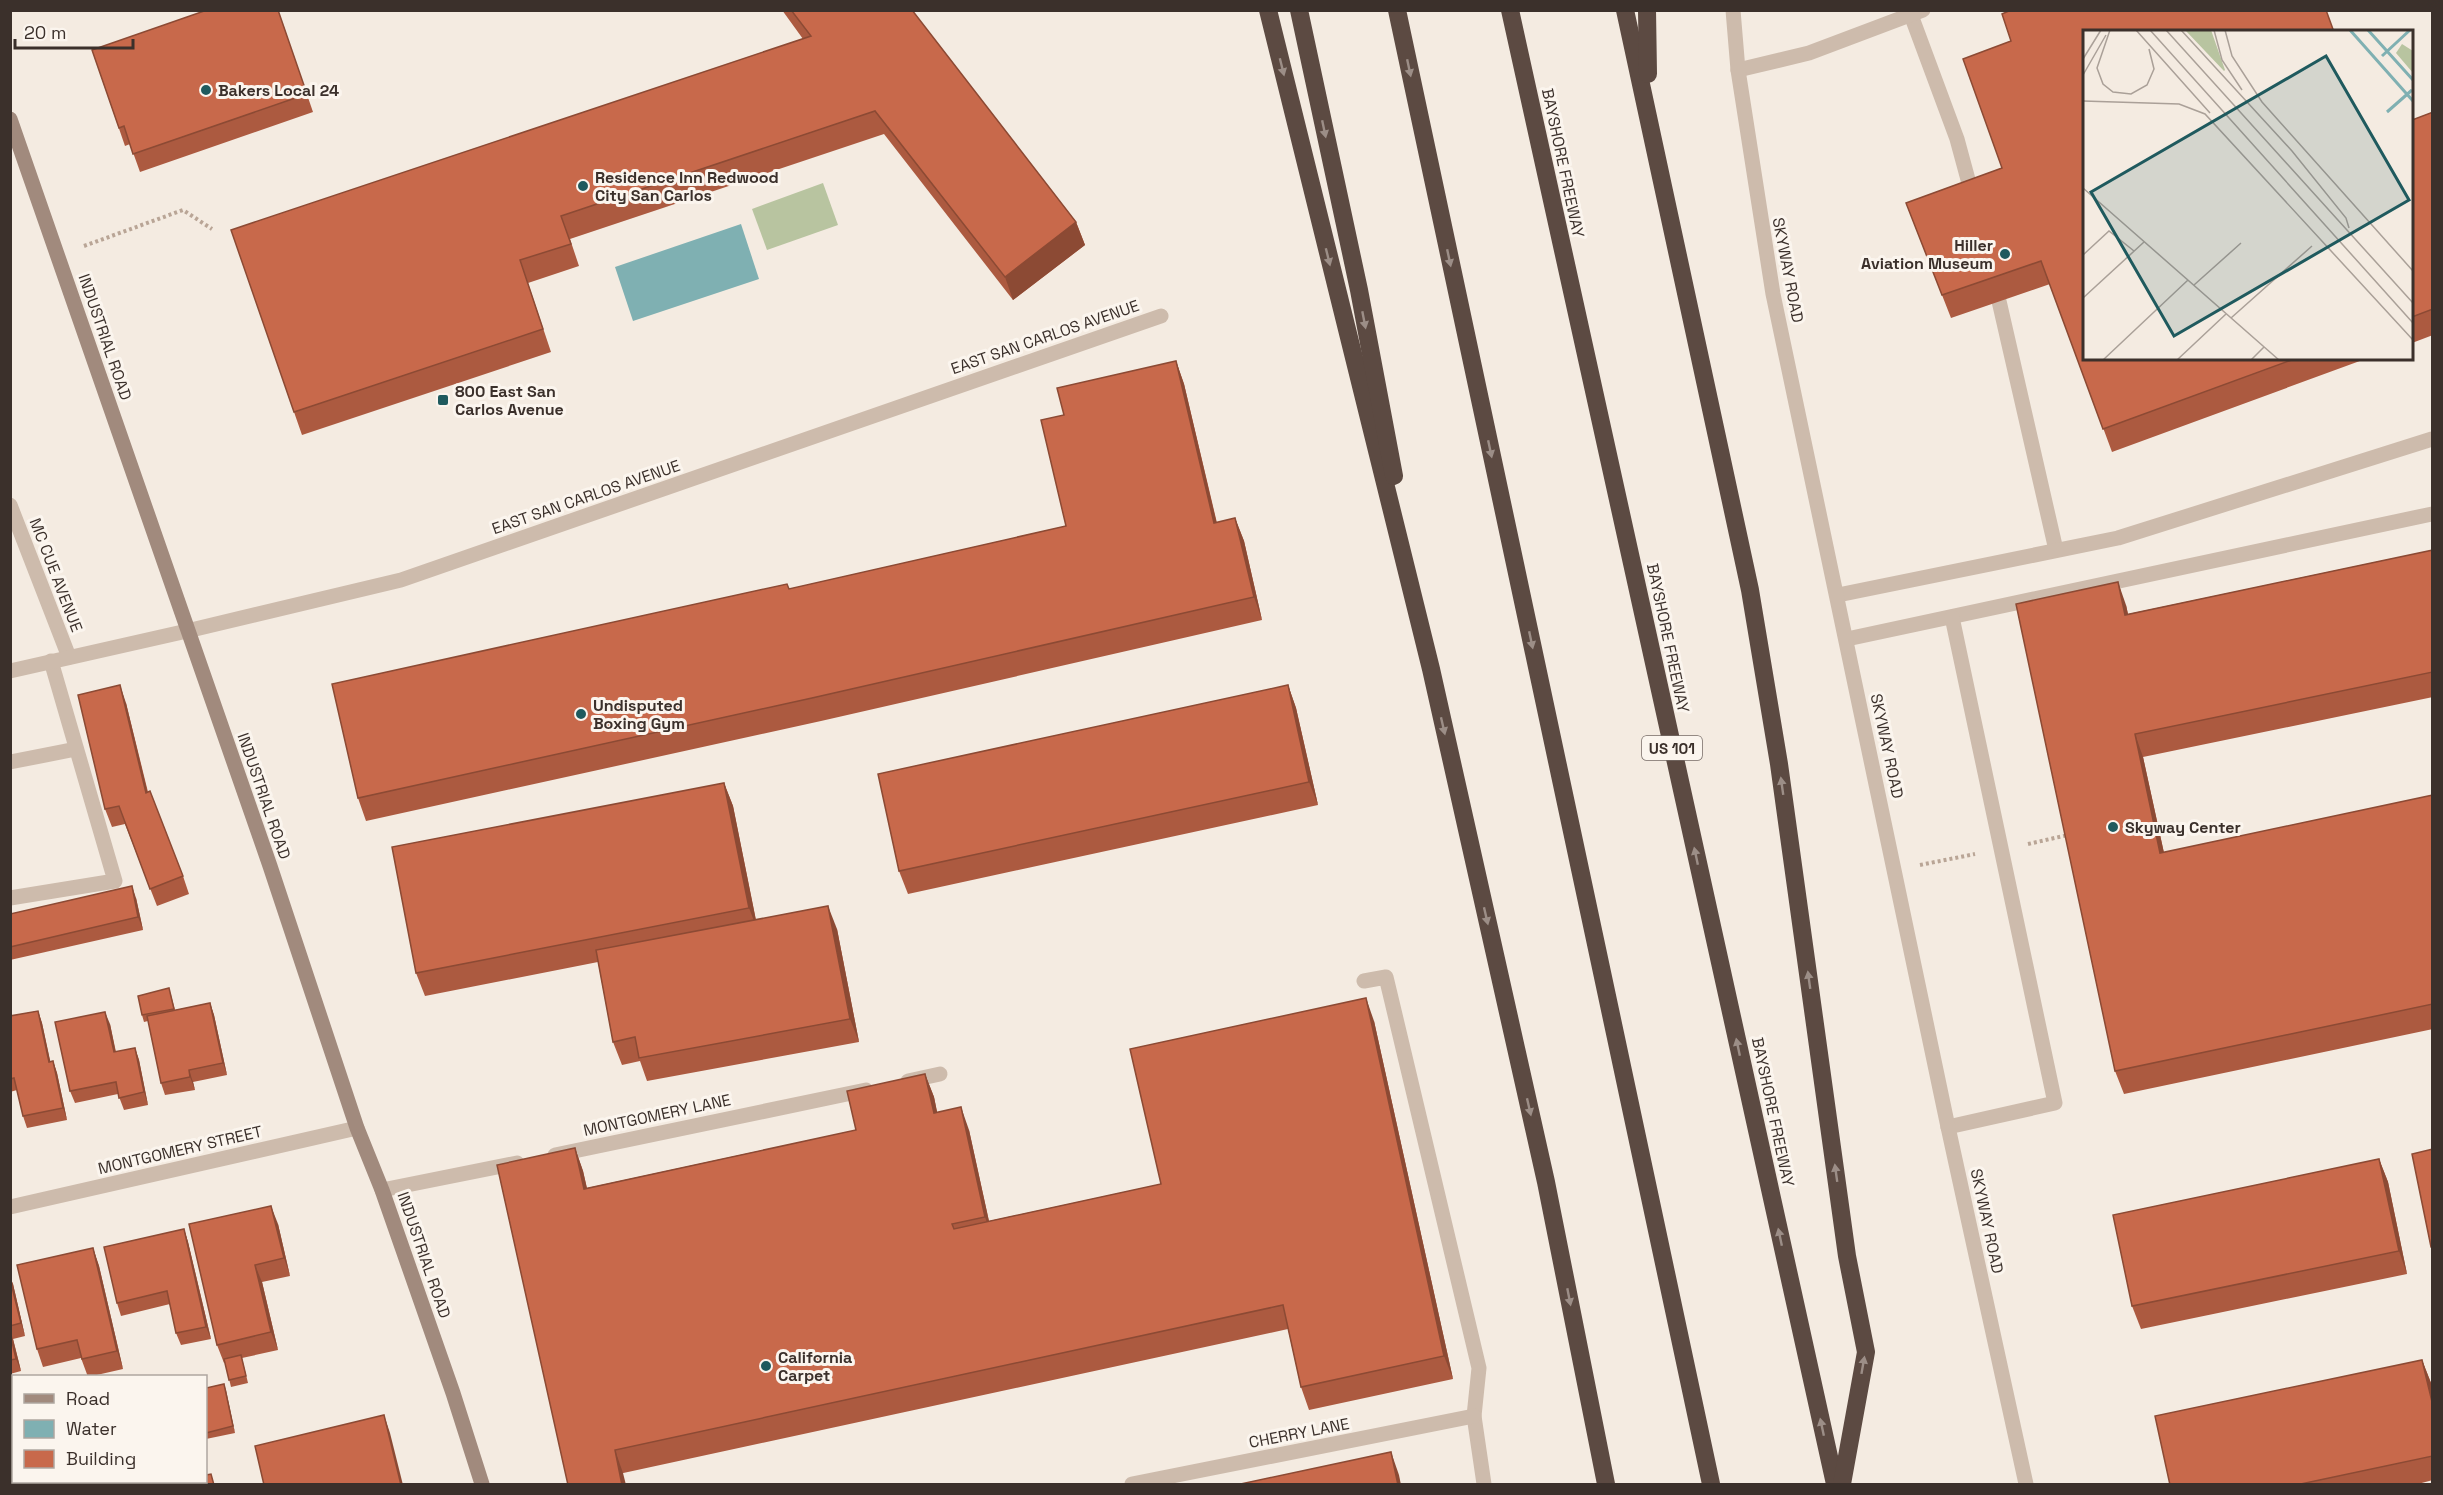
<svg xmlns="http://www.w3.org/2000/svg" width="2443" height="1495" font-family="'Space Grotesk',sans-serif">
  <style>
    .pitch { fill: #b8c4a0 }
    .water { fill: #7fb0b2 }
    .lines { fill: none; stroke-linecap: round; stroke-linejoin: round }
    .path { stroke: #b9a596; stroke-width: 4; stroke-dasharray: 3 3; stroke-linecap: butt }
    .service { stroke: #cdbbac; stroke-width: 15 }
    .minor { stroke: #cdbbac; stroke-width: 15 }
    .tertiary { stroke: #cdbbac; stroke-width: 15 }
    .secondary { stroke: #a18a7d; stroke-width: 15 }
    .motorway { stroke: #5c4a42; stroke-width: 18 }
    .wall { fill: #ac5a40 }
    .shaded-wall { fill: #8c4a34 }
    .building { fill: #c8694b; stroke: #8c4a34; stroke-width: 1.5 }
    .oneway { fill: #9c8e87 }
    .poi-dot { fill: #1f5a5e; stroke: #fbf5ee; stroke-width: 2 }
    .labels { text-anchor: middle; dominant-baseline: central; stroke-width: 6; stroke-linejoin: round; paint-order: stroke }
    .shield { fill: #fbf5ee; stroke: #756b66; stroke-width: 1.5 }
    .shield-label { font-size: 15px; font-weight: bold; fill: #3b302b }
    .poi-label { font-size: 16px; font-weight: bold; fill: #3b302b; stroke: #fbf5ee; text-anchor: start }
    .street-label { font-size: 16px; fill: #3b302b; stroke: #fbf5ee }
    .inset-river { fill: none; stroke: #7fb0b2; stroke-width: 3 }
    .inset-road { fill: none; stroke: #aaa098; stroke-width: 1.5 }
    .view { fill: #1f5a5e; fill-opacity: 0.15; stroke: #1f5a5e; stroke-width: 3 }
    .inset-edge { fill: none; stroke: #3b302b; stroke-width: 3 }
  </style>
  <rect width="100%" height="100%" fill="#f4ebe1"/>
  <polygon class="pitch" points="823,183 838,225 767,250 752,209"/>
  <polygon class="water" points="741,224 759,279 633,321 615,267"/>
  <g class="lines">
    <g class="path">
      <polyline points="84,246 183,210 212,229"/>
      <polyline points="2028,844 2068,835"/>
      <polyline points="1920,865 1975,854"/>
    </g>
    <g class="service">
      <polyline points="1911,15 1957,139 1973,198"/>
      <polyline points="1738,70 1809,53 1923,10"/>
      <polyline points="1999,301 2056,550"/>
      <polyline points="1838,595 2118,538 2432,439"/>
      <polyline points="187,631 401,580 1161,316"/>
      <polyline points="1847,639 2432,514"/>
      <polyline points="10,762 76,749"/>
      <polyline points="10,898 115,881 51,661"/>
      <polyline points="1364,981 1386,977 1392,1002 1479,1368 1474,1416 1484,1484"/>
      <polyline points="1948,1127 2055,1103 1952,617"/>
    </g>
    <g class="minor">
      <polyline points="10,505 69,657"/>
      <polyline points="10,671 187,631"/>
      <polyline points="908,1081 940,1074"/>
      <polyline points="555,1155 866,1090"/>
      <polyline points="382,1190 517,1163"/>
      <polyline points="10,1207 357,1128"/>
      <polyline points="1132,1484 1474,1416"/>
    </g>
    <polyline class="tertiary" points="1733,10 1738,70 1773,294 1948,1127 2026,1484"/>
    <polyline class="secondary" points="10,119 270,866 357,1128 382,1190 453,1393 482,1484"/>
    <g class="motorway">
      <polyline points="1268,10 1431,669 1546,1182 1606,1484"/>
      <polyline points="1299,10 1359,290 1394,476"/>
      <polyline points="1397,10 1711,1484"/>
      <polyline points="1510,10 1835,1484"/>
      <polyline points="1625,10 1750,590 1779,764 1847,1256 1866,1352 1842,1484"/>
      <polyline points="1647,10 1648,74"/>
    </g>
  </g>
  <g class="wall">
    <polygon points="278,10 313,112 140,172 130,144 125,146 92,50"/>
    <polygon points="782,10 912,10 1076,222 1085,245 1013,300 884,134 570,239 579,266 528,283 551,352 302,435 294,412 803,39"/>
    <polygon points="2085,32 2085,358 2368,358 2112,452 2050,284 1951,318 1906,203 2002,168 2011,41"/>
    <polygon points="2433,112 2433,335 2412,343 2412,120"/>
    <polygon points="1176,361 1184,384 1217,523 1235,518 1244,541 1262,620 821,721 366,821 358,798 789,589 1066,526 1064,415"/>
    <polygon points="2433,550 2433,697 2143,757 2164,853 2433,795 2433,1029 2124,1094 2115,1071 2126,605 2128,614"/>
    <polygon points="1288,685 1296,708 1318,805 908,894 899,871"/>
    <polygon points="126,703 148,792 183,876 189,894 157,906 125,824 112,827 105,809"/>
    <polygon points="724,783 733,806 756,920 837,929 859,1042 647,1081 640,1061 622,1065 613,1042 598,962 425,996 416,973"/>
    <polygon points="136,898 143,930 10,960 10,914"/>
    <polygon points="171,995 175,1010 210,1003 214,1015 227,1075 193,1082 195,1090 165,1095 161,1083 148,1021 144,1022 142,1015"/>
    <polygon points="38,1011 42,1023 50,1061 53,1061 57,1073 67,1120 27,1128 23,1116 17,1090 10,1092 10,1016"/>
    <polygon points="1374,1021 1453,1379 1309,1410 1301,1387 1288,1329 568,1485 575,1148 583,1171 587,1188 856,1130 925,1074 934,1097 937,1112 969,1130 989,1221 1161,1184"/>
    <polygon points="110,1024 116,1052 135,1048 139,1060 148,1105 124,1110 118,1094 75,1103 70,1091"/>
    <polygon points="2379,1159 2388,1182 2407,1274 2141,1329 2132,1306"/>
    <polygon points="189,1224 278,1224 290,1276 262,1282 278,1350 242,1358 248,1383 231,1387 225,1362 224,1363 217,1345"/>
    <polygon points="184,1229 188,1242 211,1339 181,1345 176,1333 170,1304 121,1316 117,1303"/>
    <polygon points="93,1248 99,1266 123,1369 88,1377 81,1358 43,1367 37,1349"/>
    <polygon points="10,1277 13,1284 25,1336 13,1339 21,1371 10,1374"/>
    <polygon points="2422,1360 2431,1383 2433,1391 2433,1480 2414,1485 2170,1485"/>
    <polygon points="224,1384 235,1433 206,1439 206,1388"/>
  </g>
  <g class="shaded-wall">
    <polygon points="1076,222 1085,245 1013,300 1005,277"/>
    <polygon points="1176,361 1184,384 1222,546 1214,523"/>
    <polygon points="1235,518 1244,541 1262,620 1254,597"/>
    <polygon points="2118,582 2126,605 2133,638 2125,615"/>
    <polygon points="120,685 126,703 152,811 146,793"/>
    <polygon points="1288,685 1296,708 1318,805 1309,782"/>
    <polygon points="2135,734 2143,757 2169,876 2160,853"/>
    <polygon points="724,783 733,806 758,931 749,908"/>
    <polygon points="132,886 136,898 143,930 138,917"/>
    <polygon points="828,906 837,929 859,1042 850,1019"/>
    <polygon points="1366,998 1374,1021 1453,1379 1444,1356"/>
    <polygon points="210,1003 214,1015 227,1075 223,1063"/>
    <polygon points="38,1011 42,1023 53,1074 49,1062"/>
    <polygon points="105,1012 110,1024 118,1064 114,1052"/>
    <polygon points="135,1048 139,1060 148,1105 144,1092"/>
    <polygon points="53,1061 57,1073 67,1120 63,1108"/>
    <polygon points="189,1070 193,1082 195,1090 190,1077"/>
    <polygon points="925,1074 934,1097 942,1136 934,1113"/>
    <polygon points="961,1107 969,1130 993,1240 985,1217"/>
    <polygon points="575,1148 583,1171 592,1212 584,1189"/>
    <polygon points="2379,1159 2388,1182 2407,1274 2399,1251"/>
    <polygon points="271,1206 278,1224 290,1276 284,1258"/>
    <polygon points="184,1229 188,1242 211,1339 206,1327"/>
    <polygon points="93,1248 99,1266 123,1369 117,1351"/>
    <polygon points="255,1265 262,1282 278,1350 271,1332"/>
    <polygon points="10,1277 13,1284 25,1336 21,1323"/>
    <polygon points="10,1330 13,1339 21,1371 16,1359"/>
    <polygon points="2422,1360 2431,1383 2433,1391 2433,1406"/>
    <polygon points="224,1384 226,1390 235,1433 233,1426"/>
    <polygon points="384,1415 390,1433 403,1485 401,1485"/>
    <polygon points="615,1450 623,1473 626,1485 622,1485"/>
    <polygon points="1391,1452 1399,1475 1401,1485 1398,1485"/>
  </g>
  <g class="building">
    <polygon points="207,10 278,10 307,94 133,154 124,126 119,128 92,50"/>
    <polygon points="791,10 912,10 1076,222 1005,277 875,111 561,216 571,244 520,260 543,329 294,412 231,230 811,36"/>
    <polygon points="2011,10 2326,10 2334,32 2085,32 2085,358 2297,358 2103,429 2041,261 1942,295 1906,203 2002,168 1963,59 2011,41 2002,14"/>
    <polygon points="2433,112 2433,309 2412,317 2412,120"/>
    <polygon points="1176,361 1214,523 1235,518 1254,597 812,698 358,798 332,684 787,584 789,589 1066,526 1041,420 1064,415 1057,388"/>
    <polygon points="2433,550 2433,672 2135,734 2160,853 2433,795 2433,1004 2115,1071 2016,604 2118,582 2125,615"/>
    <polygon points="120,685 146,793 150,791 183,876 150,889 119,806 105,809 78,695"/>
    <polygon points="1288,685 1309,782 899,871 878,774"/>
    <polygon points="724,783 749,908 416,973 392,847"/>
    <polygon points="132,886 138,917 10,947 10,914"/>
    <polygon points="828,906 850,1019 639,1058 635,1037 613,1042 596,950"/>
    <polygon points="169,988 174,1009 142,1015 138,996"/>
    <polygon points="1366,998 1444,1356 1301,1387 1283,1305 615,1450 622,1485 568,1485 497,1165 575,1148 584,1189 856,1130 847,1091 925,1074 934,1113 961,1107 985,1217 952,1224 954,1229 1161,1184 1130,1049"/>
    <polygon points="210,1003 223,1063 189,1070 190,1077 161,1083 147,1016"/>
    <polygon points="38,1011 49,1062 53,1061 63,1108 23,1116 14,1078 10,1079 10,1016"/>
    <polygon points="105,1012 114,1052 135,1048 144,1092 119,1098 116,1082 70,1091 55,1022"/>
    <polygon points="2433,1149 2433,1247 2431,1247 2412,1154"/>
    <polygon points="2379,1159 2399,1251 2132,1306 2113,1215"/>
    <polygon points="271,1206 284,1258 255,1265 271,1332 217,1345 189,1224"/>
    <polygon points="184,1229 206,1327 176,1333 167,1291 117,1303 104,1247"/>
    <polygon points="93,1248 117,1351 82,1359 77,1340 37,1349 17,1265"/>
    <polygon points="10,1279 21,1323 10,1326"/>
    <polygon points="10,1333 16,1359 10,1360"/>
    <polygon points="241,1355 246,1376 229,1380 224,1359"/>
    <polygon points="2422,1360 2433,1406 2433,1456 2296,1485 2170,1485 2155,1416"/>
    <polygon points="224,1384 233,1426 206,1433 206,1388"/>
    <polygon points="384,1415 401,1485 264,1485 255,1446"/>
    <polygon points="1391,1452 1398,1485 1236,1485"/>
    <polygon points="206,1471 206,1475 211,1474 214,1485 162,1485 161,1482 206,1482"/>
    <polygon points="117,1482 125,1482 126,1485 104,1485"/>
  </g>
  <defs><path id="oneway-solid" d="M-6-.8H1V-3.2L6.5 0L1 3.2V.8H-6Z" transform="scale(1.5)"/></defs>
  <g class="oneway">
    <use href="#oneway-solid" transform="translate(1282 67) rotate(76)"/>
    <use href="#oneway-solid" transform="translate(1409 68) rotate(78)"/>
    <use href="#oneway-solid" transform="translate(1324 129) rotate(78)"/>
    <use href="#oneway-solid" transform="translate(1328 257) rotate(76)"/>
    <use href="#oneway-solid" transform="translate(1449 258) rotate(78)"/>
    <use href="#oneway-solid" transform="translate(1364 320) rotate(79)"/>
    <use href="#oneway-solid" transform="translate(1490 449) rotate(78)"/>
    <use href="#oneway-solid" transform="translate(1531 640) rotate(78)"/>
    <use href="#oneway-solid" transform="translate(1443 726) rotate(77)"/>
    <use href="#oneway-solid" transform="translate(1782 786) rotate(-98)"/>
    <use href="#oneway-solid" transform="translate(1696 856) rotate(-102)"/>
    <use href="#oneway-solid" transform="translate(1486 916) rotate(77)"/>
    <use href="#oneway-solid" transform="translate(1809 980) rotate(-98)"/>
    <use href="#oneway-solid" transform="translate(1738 1047) rotate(-102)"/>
    <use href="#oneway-solid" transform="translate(1529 1107) rotate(77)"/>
    <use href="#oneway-solid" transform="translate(1836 1173) rotate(-98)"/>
    <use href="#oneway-solid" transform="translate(1780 1237) rotate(-102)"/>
    <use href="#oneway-solid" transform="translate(1569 1297) rotate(79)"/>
    <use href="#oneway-solid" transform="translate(1863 1365) rotate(-80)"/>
    <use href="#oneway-solid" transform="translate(1822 1427) rotate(-102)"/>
  </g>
  <g class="poi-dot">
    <circle cx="206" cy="90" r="6"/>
    <circle cx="583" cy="186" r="6"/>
    <circle cx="2005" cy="254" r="6"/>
    <rect x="437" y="394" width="12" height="12" rx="3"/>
    <circle cx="581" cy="714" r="6"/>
    <circle cx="2113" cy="827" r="6"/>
    <circle cx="766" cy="1366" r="6"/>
  </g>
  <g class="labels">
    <rect class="shield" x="1642" y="736" width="60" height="24" rx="4.5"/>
    <g class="shield-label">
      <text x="1672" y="748">US 101</text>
    </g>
    <g class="poi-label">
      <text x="218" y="90">Bakers Local 24</text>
      <text x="595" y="177">Residence Inn Redwood<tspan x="595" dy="18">City San Carlos</tspan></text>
      <text x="1993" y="245" text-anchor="end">Hiller<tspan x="1993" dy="18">Aviation Museum</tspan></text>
      <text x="455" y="391">800 East San<tspan x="455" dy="18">Carlos Avenue</tspan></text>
      <text x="593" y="705">Undisputed<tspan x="593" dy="18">Boxing Gym</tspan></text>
      <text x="2125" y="827">Skyway Center</text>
      <text x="778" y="1357">California<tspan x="778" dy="18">Carpet</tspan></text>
    </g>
    <g class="street-label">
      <text transform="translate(1563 163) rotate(78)">BAYSHORE FREEWAY</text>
      <text transform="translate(1788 270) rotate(79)">SKYWAY ROAD</text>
      <text transform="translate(105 337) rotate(71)">INDUSTRIAL ROAD</text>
      <text transform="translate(1045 337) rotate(-19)">EAST SAN CARLOS AVENUE</text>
      <text transform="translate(586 497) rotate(-19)">EAST SAN CARLOS AVENUE</text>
      <text transform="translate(56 575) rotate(69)">MC CUE AVENUE</text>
      <text transform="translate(1668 638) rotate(78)">BAYSHORE FREEWAY</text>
      <text transform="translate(1887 746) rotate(78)">SKYWAY ROAD</text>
      <text transform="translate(264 796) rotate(71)">INDUSTRIAL ROAD</text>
      <text transform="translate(1773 1112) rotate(78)">BAYSHORE FREEWAY</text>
      <text transform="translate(657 1115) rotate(-12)">MONTGOMERY LANE</text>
      <text transform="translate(180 1150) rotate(-13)">MONTGOMERY STREET</text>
      <text transform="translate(1987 1221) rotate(78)">SKYWAY ROAD</text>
      <text transform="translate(424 1255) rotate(71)">INDUSTRIAL ROAD</text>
      <text transform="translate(1299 1433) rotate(-11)">CHERRY LANE</text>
    </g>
  </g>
  <g transform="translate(2083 30)">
    <rect width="330" height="330" fill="#f4ebe1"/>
    <path d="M128 0 142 40 141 41 103 1ZM319 14 330 21V43L313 23Z" fill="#b8c4a0"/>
    <path class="inset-river" d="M267 0 330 71M285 0 330 50M299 26 327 0M304 82 329 60"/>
    <path class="inset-road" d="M27 0 14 38 20 54 30 62 48 64 64 55 71 39 66 19M53 0 127 83M67 0 330 293M83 0 330 273M98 0 209 121 263 188 266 198M131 0 139 30 159 60M142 0 149 26 179 72 330 241M0 29 18 0M0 45 23 5M0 71 96 74 122 84 330 310M0 158 196 330M0 225 26 201 51 221M111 255 158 213M0 268 61 212M148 288 229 216M20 330 105 250M94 330 143 284M168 330 181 317"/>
    <path class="view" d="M243 26 326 170 91 306 8 162Z"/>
    <rect width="330" height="330" class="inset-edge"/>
  </g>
  <rect width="2443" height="1495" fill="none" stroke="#3b302b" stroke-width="24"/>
  <rect x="12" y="1375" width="195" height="108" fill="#fbf5ee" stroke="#aea6a0" stroke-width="1.5"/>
  <rect x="24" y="1394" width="30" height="9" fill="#a18a7d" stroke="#aea6a0" stroke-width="1.5"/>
  <text x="66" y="1405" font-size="18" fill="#3b302b">Road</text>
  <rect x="24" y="1420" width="30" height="18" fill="#7fb0b2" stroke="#aea6a0" stroke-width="1.5"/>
  <text x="66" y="1435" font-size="18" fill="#3b302b">Water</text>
  <rect x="24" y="1450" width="30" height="18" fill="#c8694b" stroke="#aea6a0" stroke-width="1.5"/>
  <text x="66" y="1465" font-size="18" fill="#3b302b">Building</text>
  <path d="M15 39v9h118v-9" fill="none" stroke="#3b302b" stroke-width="3"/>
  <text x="24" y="39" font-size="18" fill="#3b302b" stroke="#fbf5ee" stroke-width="4.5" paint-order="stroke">20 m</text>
</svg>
